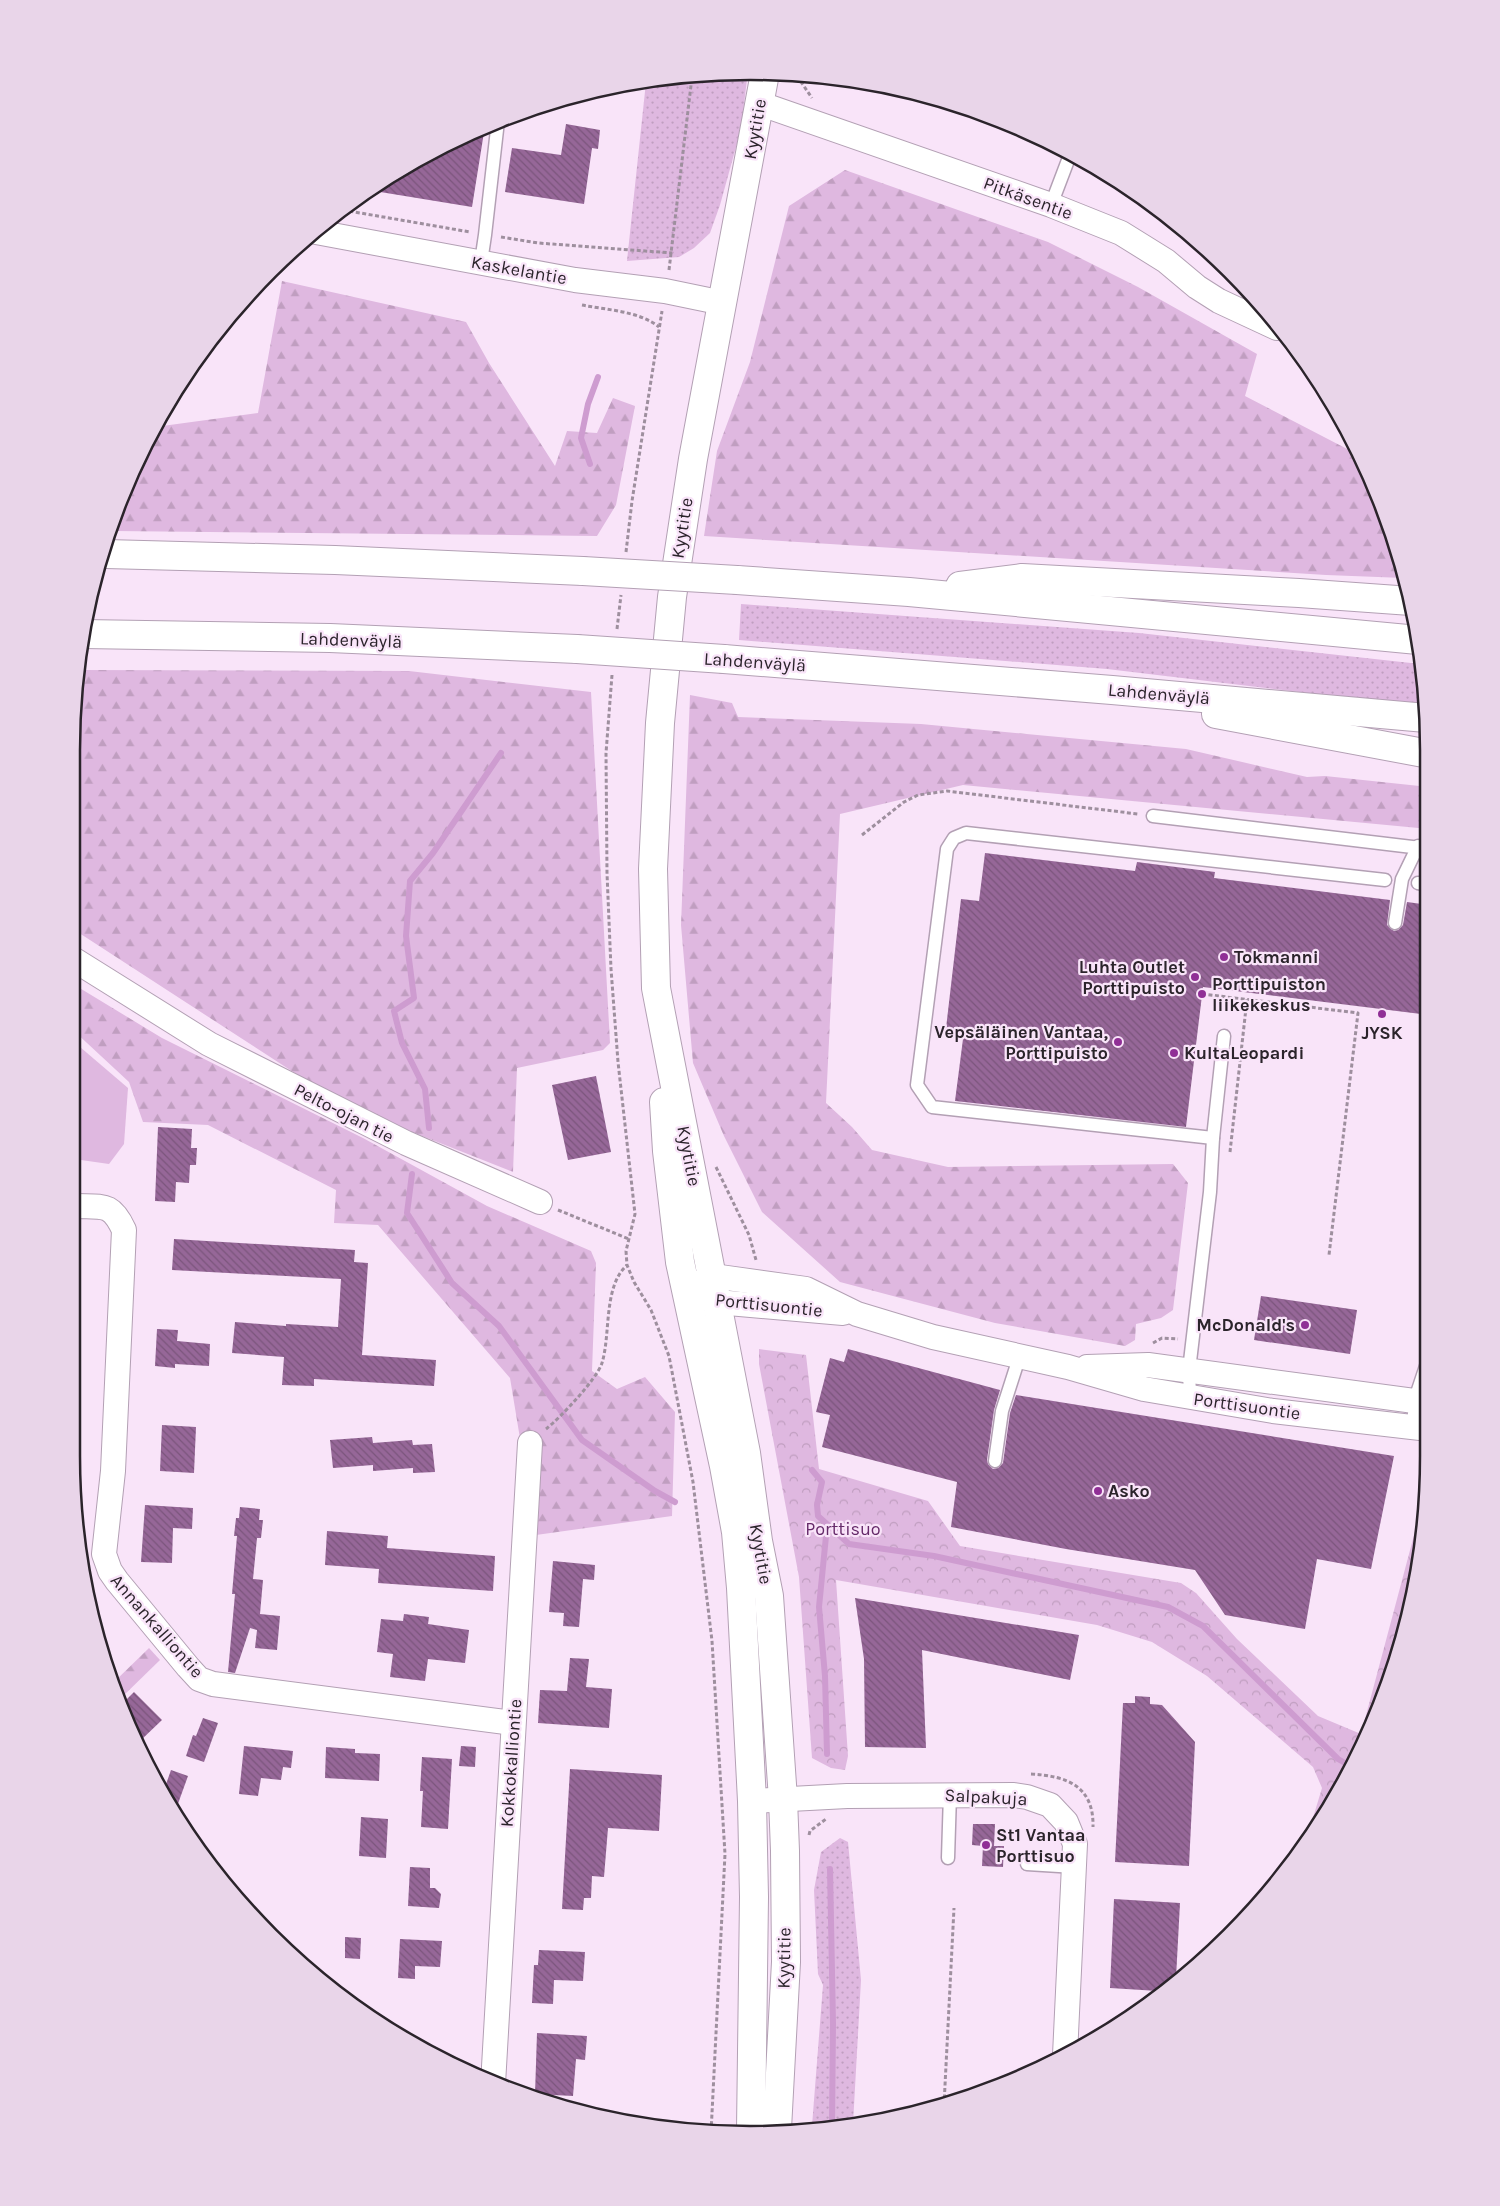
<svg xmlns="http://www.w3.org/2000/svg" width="1500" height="2206" font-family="Karla,sans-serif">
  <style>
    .grass { fill: url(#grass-dots) }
    .forest { fill: url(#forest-firs) }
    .park { fill: url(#park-crowns) }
    .pitch { fill: #dfb8e0 }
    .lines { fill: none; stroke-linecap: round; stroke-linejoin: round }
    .stream { stroke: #ce9cd0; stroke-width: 6 }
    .building { fill: url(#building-back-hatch) }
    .service-casing { stroke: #b3a0b4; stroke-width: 15 }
    .minor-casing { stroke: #b3a0b4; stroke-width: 26 }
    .secondary-casing { stroke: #b3a0b4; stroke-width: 30 }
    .motorway-casing { stroke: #b3a0b4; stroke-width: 30 }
    .path { stroke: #9e8f9e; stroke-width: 3; stroke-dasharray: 4 2.5; stroke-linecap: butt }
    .service { stroke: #fff; stroke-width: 12 }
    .minor { stroke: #fff; stroke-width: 24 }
    .secondary { stroke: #fff; stroke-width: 28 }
    .motorway { stroke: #fff; stroke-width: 28 }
    .motorway-bridge-casing { stroke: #b3a0b4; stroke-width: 30; stroke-linecap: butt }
    .motorway-bridge { stroke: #fff; stroke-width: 28 }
    .poi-dot { fill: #902f96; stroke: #f9e4f9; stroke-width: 2 }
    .labels { text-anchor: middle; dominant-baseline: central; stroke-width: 4.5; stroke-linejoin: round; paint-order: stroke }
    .street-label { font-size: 18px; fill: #2b242b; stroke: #f9e4f9 }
    .poi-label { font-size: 18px; font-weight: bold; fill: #2b242b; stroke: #f9e4f9; text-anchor: start }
    .park-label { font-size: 18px; fill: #652969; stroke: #f9e4f9 }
    .rim { fill: none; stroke: #2b242b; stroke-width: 2.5 }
  </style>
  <defs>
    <pattern id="grass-dots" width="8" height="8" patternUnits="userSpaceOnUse" patternTransform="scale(1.25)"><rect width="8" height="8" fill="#dfb8e0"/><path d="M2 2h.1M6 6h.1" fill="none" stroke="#c09ec0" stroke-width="1.8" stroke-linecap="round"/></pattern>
    <pattern id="forest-firs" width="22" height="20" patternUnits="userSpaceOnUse" patternTransform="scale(1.25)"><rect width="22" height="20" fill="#dfb8e0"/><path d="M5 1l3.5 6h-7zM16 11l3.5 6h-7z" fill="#c09ec0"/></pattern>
    <pattern id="park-crowns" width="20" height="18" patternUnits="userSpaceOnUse" patternTransform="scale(1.25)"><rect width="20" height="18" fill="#dfb8e0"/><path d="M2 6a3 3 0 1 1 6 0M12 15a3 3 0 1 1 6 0" fill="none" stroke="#c09ec0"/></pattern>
    <pattern id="building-back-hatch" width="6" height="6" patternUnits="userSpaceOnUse" patternTransform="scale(1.25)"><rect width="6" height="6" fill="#966798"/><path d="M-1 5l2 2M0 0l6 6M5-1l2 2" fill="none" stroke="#7b557c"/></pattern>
  </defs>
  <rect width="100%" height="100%" fill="#f9e4f9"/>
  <g class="grass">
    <polygon points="748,71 741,129 720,205 710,233 694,248 679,257 627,261 646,82"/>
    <polygon points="741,604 1139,633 1420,664 1425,707 1107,669 739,640"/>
    <polygon points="840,1838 848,1842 861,1980 853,2124 812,2126 823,1985 818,1974 814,1890 821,1852"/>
  </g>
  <g class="forest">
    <polygon points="845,170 1048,242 1138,287 1257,354 1245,396 1351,451 1355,450 1377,490 1404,578 1326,575 704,536 717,451 750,362 789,206"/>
    <polygon points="282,281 466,322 489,363 555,466 567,431 597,433 613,398 635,406 616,505 597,536 114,531 141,450 155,427 258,413"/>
    <polygon points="79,670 409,671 591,692 610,1043 603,1050 517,1068 513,1172 344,1105 73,929 71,750"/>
    <polygon points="690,695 732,703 738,717 921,724 1186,749 1307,777 1325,776 1429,787 1429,829 963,785 840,814 826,1103 852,1127 872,1150 948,1167 1173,1164 1188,1183 1173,1310 1161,1318 1136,1324 1135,1340 1125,1346 995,1323 840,1282 762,1212 724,1136 693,1063 681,925"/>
    <polygon points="73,984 162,1038 363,1138 487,1206 591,1251 596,1263 592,1371 617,1389 645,1377 675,1412 672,1516 536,1535 510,1378 378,1225 334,1223 336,1190 208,1125 143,1122 129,1082 73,1030"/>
    <polygon points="149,1648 160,1660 120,1699 112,1684"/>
  </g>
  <polygon class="park" points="759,1349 806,1355 819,1469 928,1501 960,1546 1181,1583 1196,1593 1237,1639 1318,1716 1361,1734 1425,1494 1416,1588 1359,1756 1314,1833 1305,1844 1322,1788 1313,1767 1207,1676 1152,1642 1097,1625 836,1580 848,1756 845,1770 831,1768 812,1758 799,1577 759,1364"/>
  <polygon class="pitch" points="73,1041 128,1088 124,1144 109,1164 74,1159"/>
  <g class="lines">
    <g class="stream">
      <polyline points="590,464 581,438 588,404 598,377"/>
      <polyline points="429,1128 425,1089 402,1043 394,1011 414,998 406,936 410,881 433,853 501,753"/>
      <polyline points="412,1174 407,1213 452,1283 499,1326 582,1440 655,1491 675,1502"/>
      <polyline points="812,1470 822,1482 817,1505 818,1516 849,1544 934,1556 1168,1607 1203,1626 1338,1759 1352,1767"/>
      <polyline points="827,1754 825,1676 819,1607 827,1526"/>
      <polyline points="830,1869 833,2024 832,2125"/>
    </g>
  </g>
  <g class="building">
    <polygon points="566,124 600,130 598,149 592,148 584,204 505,192 512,148 561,155"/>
    <polygon points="485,126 472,207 368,190 373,186"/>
    <polygon points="985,853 1135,871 1137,862 1215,872 1214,878 1390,900 1387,925 1394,931 1398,930 1403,925 1407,902 1429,905 1429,1015 1203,987 1186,1127 955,1101 963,1039 945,1037 961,899 979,901"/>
    <polygon points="596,1076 611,1152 568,1160 552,1085"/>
    <polygon points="158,1127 192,1129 191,1148 197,1148 196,1165 190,1165 189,1183 176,1182 175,1202 155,1201"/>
    <polygon points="174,1239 355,1250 354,1262 368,1263 362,1355 436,1360 434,1386 314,1379 314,1386 282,1385 284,1357 232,1353 235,1322 286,1326 286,1324 338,1327 341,1279 172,1270"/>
    <polygon points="1261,1296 1357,1310 1350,1354 1254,1340"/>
    <polygon points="157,1329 178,1330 177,1341 210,1344 209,1366 175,1364 175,1368 155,1366"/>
    <polygon points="848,1349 1000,1390 994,1410 987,1460 988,1464 993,1469 998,1468 1003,1463 1010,1413 1016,1395 1394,1456 1371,1569 1317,1559 1305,1629 1225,1615 1195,1570 1066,1549 951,1527 957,1482 822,1447 830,1415 816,1412 830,1358 844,1362"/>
    <polygon points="162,1425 196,1427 194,1473 160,1471"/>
    <polygon points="372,1437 373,1443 412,1440 413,1445 432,1444 435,1472 413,1473 413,1468 373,1471 373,1465 333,1468 330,1440"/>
    <polygon points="145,1505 193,1508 192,1529 173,1528 172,1563 141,1562"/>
    <polygon points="240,1507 260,1509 259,1520 263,1520 261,1538 257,1538 253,1579 263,1580 260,1614 280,1616 277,1650 255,1648 257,1630 250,1628 235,1673 228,1672 235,1594 232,1594 237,1536 234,1536 236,1518 239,1518"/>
    <polygon points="327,1531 388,1536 387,1548 495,1556 493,1591 378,1583 379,1569 325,1565"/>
    <polygon points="553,1561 595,1565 594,1580 583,1579 579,1627 563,1626 564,1613 549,1612"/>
    <polygon points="855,1598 1079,1635 1070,1680 922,1650 926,1748 865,1747 864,1659"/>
    <polygon points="404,1614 429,1617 428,1624 469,1630 465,1663 428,1659 425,1681 390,1677 393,1654 377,1652 381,1619 403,1621"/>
    <polygon points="570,1658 589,1659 586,1687 612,1689 609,1728 538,1723 540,1690 567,1691"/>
    <polygon points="134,1692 162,1720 140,1741 122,1704"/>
    <polygon points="1135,1696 1150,1697 1150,1704 1162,1705 1195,1742 1189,1866 1115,1862 1123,1703 1135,1703"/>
    <polygon points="203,1718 218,1723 204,1762 186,1756 193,1735 196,1736"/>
    <polygon points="244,1746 293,1751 291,1768 283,1767 281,1780 261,1778 258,1796 239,1794"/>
    <polygon points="461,1746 476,1747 475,1767 459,1766"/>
    <polygon points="326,1747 355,1749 355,1753 380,1754 379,1781 325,1778"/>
    <polygon points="422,1757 452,1759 448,1829 421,1827 423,1791 420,1791"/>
    <polygon points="570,1769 662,1775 659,1831 608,1828 604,1877 592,1876 591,1898 584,1898 583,1910 562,1909"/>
    <polygon points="171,1770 188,1776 175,1812 164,1790"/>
    <polygon points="361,1817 388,1819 386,1858 359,1856"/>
    <polygon points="973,1824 995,1824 994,1846 1004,1846 1003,1867 982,1866 983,1846 972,1845"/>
    <polygon points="410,1867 430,1868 430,1888 435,1888 441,1894 439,1908 408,1906"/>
    <polygon points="1114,1899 1180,1903 1176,1978 1158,1991 1110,1988"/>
    <polygon points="345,1937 361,1938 360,1959 345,1958"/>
    <polygon points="400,1939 442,1941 440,1967 415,1966 415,1979 398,1978"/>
    <polygon points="539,1950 585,1952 583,1981 554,1980 553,2004 532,2003 534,1965 538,1965"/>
    <polygon points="537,2033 587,2036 585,2060 576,2059 573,2096 535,2094"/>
  </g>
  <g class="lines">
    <g class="service-casing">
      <g id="service">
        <polyline points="1051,205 1070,155"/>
        <polyline points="481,262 485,235 498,121"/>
        <polyline points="1153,816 1429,849"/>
        <polyline points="1418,883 1429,885"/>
        <polyline points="1395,923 1402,879 1418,846"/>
        <polyline points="1213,1138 932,1107 917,1085 947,849 954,838 966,833 1385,880"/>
        <polyline points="1190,1398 1189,1370 1210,1192 1213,1138 1224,1036"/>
        <polyline points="1412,1427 1417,1393 1429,1357"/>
        <polyline points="995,1461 1002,1411 1019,1358"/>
        <polyline points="948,1858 950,1794"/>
        <polyline points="1027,1864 1075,1867"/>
      </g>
    </g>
    <g class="minor-casing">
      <g id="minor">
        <polyline points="761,104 1051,205 1121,233 1166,261 1197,287 1219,301 1277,328"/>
        <polyline points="316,232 575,280 665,291 723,303"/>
        <polyline points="73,959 209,1044 406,1143 540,1202"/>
        <path d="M75 1206C103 1207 111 1202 124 1230L113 1471 104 1554 110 1571 117 1581 188 1667 199 1679 213 1684 513 1723"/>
        <polyline points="697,1284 713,1276 806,1289 857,1314 933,1337 1068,1367 1144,1389 1273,1411 1429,1429"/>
        <polyline points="700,1296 717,1302 843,1313"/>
        <polyline points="1087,1367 1148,1365 1429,1403"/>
        <polyline points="752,1801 847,1796 1014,1795 1027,1797 1050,1805 1066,1822 1075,1844 1065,2055"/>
        <polyline points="493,2084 530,1443"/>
      </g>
    </g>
    <g class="secondary-casing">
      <g id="secondary">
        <polyline points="765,73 693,459 672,597 660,723 653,869 656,988 746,1453 758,1541 769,1596 783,1799 785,1851 786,1962 777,2129"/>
        <polyline points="664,1102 667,1151 680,1262 724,1466 736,1532 741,1588 752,1801 754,1897 751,2130"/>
      </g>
    </g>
    <g class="motorway-casing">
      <g id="motorway">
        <polyline points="106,554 335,560 583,571"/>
        <polyline points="737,580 909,592 1418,640"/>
        <polyline points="960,586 1022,578 1299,593 1411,601"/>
        <polyline points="83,634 330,638 577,649"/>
        <polyline points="724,659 1112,690 1426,718"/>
        <polyline points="1216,714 1429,754"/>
      </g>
    </g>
    <g class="path">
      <polyline points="797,76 812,98"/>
      <polyline points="343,210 470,232"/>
      <polyline points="501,237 538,243 672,253"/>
      <polyline points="669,270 692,77"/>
      <path d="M582 305C607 310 639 311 659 327"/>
      <polyline points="626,552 632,501 662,311"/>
      <polyline points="617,629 621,595"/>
      <polyline points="612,675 606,753 607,873 611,969 618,1062 635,1214 626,1251 627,1265 634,1282 651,1310 669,1356 693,1482 712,1641 725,1854 711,2133"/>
      <polyline points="862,835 904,802 918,795 947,791 1138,814"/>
      <polyline points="1202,994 1358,1013 1329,1255"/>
      <polyline points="1230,1152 1247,999"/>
      <polyline points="716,1167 749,1235 756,1260"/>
      <polyline points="558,1210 629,1239"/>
      <polyline points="1153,1343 1162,1338 1178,1339"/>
      <path d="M546 1429C560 1418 597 1379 602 1363 611 1333 603 1287 627 1265"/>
      <path d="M1031 1774C1067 1776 1094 1786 1093 1827"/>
      <polyline points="809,1835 810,1831 826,1819"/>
      <polyline points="944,2105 954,1908"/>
    </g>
    <use href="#service" class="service"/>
    <use href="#minor" class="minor"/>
    <use href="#secondary" class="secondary"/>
    <use href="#motorway" class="motorway"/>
    <g class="motorway-bridge-casing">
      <g id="motorway-bridge">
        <polyline points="583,571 737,580"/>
        <polyline points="577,649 724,659"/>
      </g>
    </g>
    <use href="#motorway-bridge" class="motorway-bridge"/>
  </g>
  <g class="poi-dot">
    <circle cx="1224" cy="957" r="5"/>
    <circle cx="1195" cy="977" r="5"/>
    <circle cx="1202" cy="994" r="5"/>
    <circle cx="1382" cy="1014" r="5"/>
    <circle cx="1118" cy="1042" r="5"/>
    <circle cx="1174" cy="1053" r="5"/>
    <circle cx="1305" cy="1325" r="5"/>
    <circle cx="1098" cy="1491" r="5"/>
    <circle cx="986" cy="1845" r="5"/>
  </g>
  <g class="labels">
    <g class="street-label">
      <text transform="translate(755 129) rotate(-80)">Kyytitie</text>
      <text transform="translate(1028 198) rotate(20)">Pitkäsentie</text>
      <text transform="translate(519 270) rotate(10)">Kaskelantie</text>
      <text transform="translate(682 528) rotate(-81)">Kyytitie</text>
      <text transform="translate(351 640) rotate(2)">Lahdenväylä</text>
      <text transform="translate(755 662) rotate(4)">Lahdenväylä</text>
      <text transform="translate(1159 694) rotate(5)">Lahdenväylä</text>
      <text transform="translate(344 1113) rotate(27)">Pelto-ojan tie</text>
      <text transform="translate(689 1156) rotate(79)">Kyytitie</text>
      <text transform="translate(769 1305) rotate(6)">Porttisuontie</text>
      <text transform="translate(1247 1406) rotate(8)">Porttisuontie</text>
      <text transform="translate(761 1554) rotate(80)">Kyytitie</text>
      <text transform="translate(157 1626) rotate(49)">Annankalliontie</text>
      <text transform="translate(511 1763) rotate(-86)">Kokkokalliontie</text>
      <text transform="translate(986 1797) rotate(3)">Salpakuja</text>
      <text transform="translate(784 1958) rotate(-89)">Kyytitie</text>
    </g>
    <g class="poi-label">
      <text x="1234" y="957">Tokmanni</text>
      <text x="1185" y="967" text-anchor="end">Luhta Outlet<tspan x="1185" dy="21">Porttipuisto</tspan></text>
      <text x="1212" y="984">Porttipuiston<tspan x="1212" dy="21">liikekeskus</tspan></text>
      <text x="1108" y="1032" text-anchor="end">Vepsäläinen Vantaa,<tspan x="1108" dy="21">Porttipuisto</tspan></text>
      <text x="1382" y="1033" text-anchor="middle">JYSK</text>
      <text x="1184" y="1053">KultaLeopardi</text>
      <text x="1295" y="1325" text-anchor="end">McDonald's</text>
      <text x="1108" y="1491">Asko</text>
      <text x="996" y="1835">St1 Vantaa<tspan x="996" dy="21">Porttisuo</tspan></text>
    </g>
    <g class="park-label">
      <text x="843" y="1529">Porttisuo</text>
    </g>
  </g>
  <path d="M0 0H1500V2206H0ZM750 80H750A670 670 0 0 1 1420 750V1456A670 670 0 0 1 750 2126H750A670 670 0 0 1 80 1456V750A670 670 0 0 1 750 80Z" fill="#e9d5e9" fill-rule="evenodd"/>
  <path class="rim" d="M750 80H750A670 670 0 0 1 1420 750V1456A670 670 0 0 1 750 2126H750A670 670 0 0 1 80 1456V750A670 670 0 0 1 750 80Z"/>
</svg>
